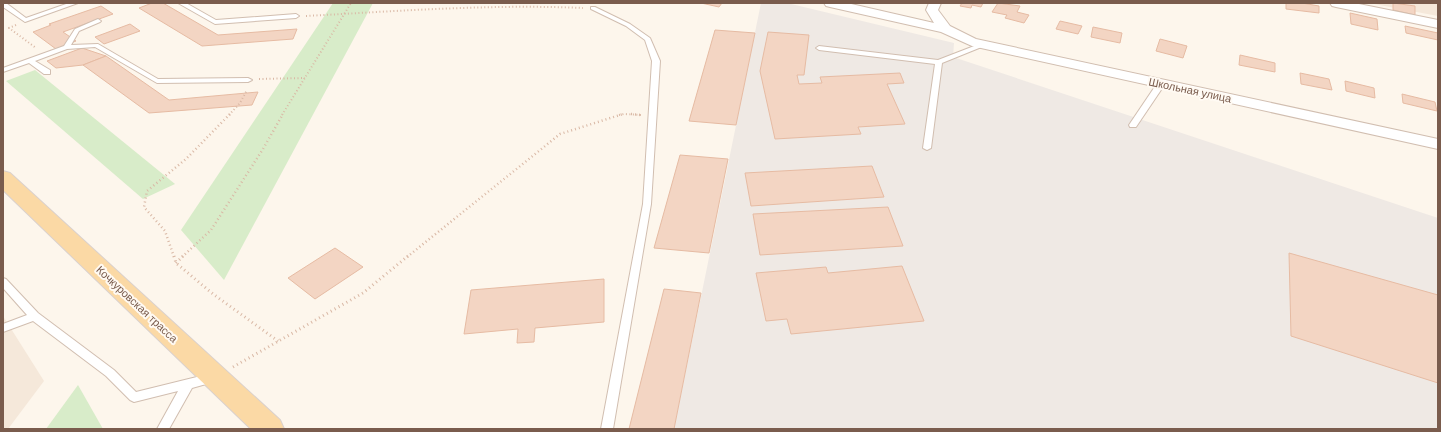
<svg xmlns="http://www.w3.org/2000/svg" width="1441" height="432" font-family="'DM Sans',sans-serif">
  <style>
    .residential { fill: #f5e8da }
    .industrial { fill: #efe9e4 }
    .green { fill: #d8ecc9 }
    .building { fill: #f3d5c3; stroke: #e6bba3 }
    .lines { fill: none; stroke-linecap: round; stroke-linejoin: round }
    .service-casing { stroke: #d1beb0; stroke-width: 2 }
    .minor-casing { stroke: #d1beb0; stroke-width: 2 }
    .primary-casing { stroke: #dad1cd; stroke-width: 2 }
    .path-far2 { stroke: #d9b8a5; stroke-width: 2; stroke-dasharray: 1 2.5; stroke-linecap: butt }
    .path-far1 { stroke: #d9b8a5; stroke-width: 2.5; stroke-dasharray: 1 3; stroke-linecap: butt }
    .path { stroke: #d9b8a5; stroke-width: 3; stroke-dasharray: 1 3.5; stroke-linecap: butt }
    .service { fill: #fff; fill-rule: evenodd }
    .minor { fill: #fff; fill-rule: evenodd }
    .primary { fill: #fbd9a5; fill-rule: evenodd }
    .labels { text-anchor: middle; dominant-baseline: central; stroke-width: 4; stroke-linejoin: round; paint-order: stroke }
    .street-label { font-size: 11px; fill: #7a5c4d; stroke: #fffaf3 }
  </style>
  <rect width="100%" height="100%" fill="#fdf6ec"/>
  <g class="residential">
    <polygon points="1369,3 1438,3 1438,16"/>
    <polygon points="3,316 44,381 8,429 3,429"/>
  </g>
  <polygon class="industrial" points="761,3 787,3 954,43 953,57 1438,218 1438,429 674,429"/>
  <g class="green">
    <polygon points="333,3 373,3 224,280 181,230"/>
    <polygon points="35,70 175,184 143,199 6,81"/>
    <polygon points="78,385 103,429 46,429"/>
  </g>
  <g class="building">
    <polygon points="152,3 163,3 218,35 297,29 293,39 202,46 139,8"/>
    <polygon points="701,3 722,3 719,7"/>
    <polygon points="962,3 983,3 981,7 972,5 971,8 960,6"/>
    <polygon points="998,3 1020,6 1017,12 1029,15 1024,23 1005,18 1007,15 992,12"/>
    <polygon points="1286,3 1302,3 1319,6 1319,13 1286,9"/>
    <polygon points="1393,3 1415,6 1415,15 1393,10"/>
    <polygon points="101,6 113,14 63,32 76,41 56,49 33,32 51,25 49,24"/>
    <polygon points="1350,13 1377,19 1378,30 1351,24"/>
    <polygon points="1060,21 1082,26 1078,34 1056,29"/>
    <polygon points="130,24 140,31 104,44 95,37"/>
    <polygon points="1405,26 1438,33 1438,40 1406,33"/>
    <polygon points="1093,27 1122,33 1120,43 1091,37"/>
    <polygon points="715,30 755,33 736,125 689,121"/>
    <polygon points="768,32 809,35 804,75 797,75 799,84 822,83 820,77 900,73 904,83 887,84 905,124 858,127 861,134 775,139 760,71"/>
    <polygon points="1160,39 1187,46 1183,58 1156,51"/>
    <polygon points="82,48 106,56 83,65 56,68 47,61"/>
    <polygon points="1240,55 1275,63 1275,72 1239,65"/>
    <polygon points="106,56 169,100 258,92 252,105 149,113 83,65"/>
    <polygon points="1300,73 1329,79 1332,90 1301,84"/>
    <polygon points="1345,81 1374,88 1375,98 1346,91"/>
    <polygon points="1402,94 1435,102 1437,111 1403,103"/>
    <polygon points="680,155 728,159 709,253 654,248"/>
    <polygon points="872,166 884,197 751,206 745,173"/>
    <polygon points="888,207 903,246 760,255 753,214"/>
    <polygon points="335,248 363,267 315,299 288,278"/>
    <polygon points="1289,253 1438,295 1438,383 1291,336"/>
    <polygon points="902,266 924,321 791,334 787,319 766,321 756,273 826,267 828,273"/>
    <polygon points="604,279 604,322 535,328 534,342 517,343 518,329 464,334 471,290"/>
    <polygon points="664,289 701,293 674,429 629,429"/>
  </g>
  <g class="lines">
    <g class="service-casing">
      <g id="service">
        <polygon points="3,3 6,3 26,18 69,3 78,3 25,22 3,7"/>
        <polygon points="178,3 186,3 216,20 296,14 299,16 296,18 215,24"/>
        <polygon points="591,7 595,7 630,24 650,38 660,61 651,204 613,429 601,429 643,204 652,61 645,40 626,26 591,9"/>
        <polygon points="98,19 101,21 100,22 79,31 71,45 98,44 158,79 248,78 252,80 248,82 157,83 95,47 67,49 35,61 50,70 50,74 44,74 29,63 3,72 3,68 64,46 75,29"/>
        <polygon points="982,43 985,45 984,46 942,63 931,148 927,150 923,148 935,64 819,50 816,48 819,46 938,60"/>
        <polygon points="1158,82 1161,82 1165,84 1136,127 1130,127 1129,125"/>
        <polygon points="3,278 6,279 38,313 114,370 136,392 213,373 217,375 219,378 217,381 192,388 169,429 157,429 178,391 134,402 130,400 106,376 33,321 3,332 3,324 27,315 3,288"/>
      </g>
    </g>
    <g class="minor-casing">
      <g id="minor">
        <polygon points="824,3 847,3 934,23 926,10 929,3 941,3 938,10 950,26 976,39 1438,139 1438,149 972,46 941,32 830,7 826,6"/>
        <polygon points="1330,3 1354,3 1438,20 1438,28 1336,7 1332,6"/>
      </g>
    </g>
    <g class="primary-casing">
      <polygon id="primary" points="3,171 10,173 280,420 284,429 251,429 3,190"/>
    </g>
    <g class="path-far2">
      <path d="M306 16C398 11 491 4 583 8"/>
      <polyline points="16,25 9,28 36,48"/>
      <polyline points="259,79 305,78"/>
      <polyline points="229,115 240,103 247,90"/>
      <polyline points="282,115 351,3"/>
      <polyline points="619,115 624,114 641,115"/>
    </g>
    <g class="path-far1">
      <polyline points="631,114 641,115"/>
      <polyline points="174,257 165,231 144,207 147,191 186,159 230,114"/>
      <polyline points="182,257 211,230 263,149 283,114"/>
      <polyline points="407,257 560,134 623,114"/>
    </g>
    <g class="path">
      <polyline points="174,256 176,263 213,294 278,341"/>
      <polyline points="176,263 183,256"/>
      <polyline points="233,367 363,293 408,256"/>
    </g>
    <use href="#service" class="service"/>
    <use href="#minor" class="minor"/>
    <use href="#primary" class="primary"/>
  </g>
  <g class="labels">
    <g class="street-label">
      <text transform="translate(1190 90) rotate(12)">Школьная улица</text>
      <text transform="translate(137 304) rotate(43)">Кочкуровская трасса</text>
    </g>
  </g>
  <rect width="1441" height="432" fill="none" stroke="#7a5c4d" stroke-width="8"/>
</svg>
